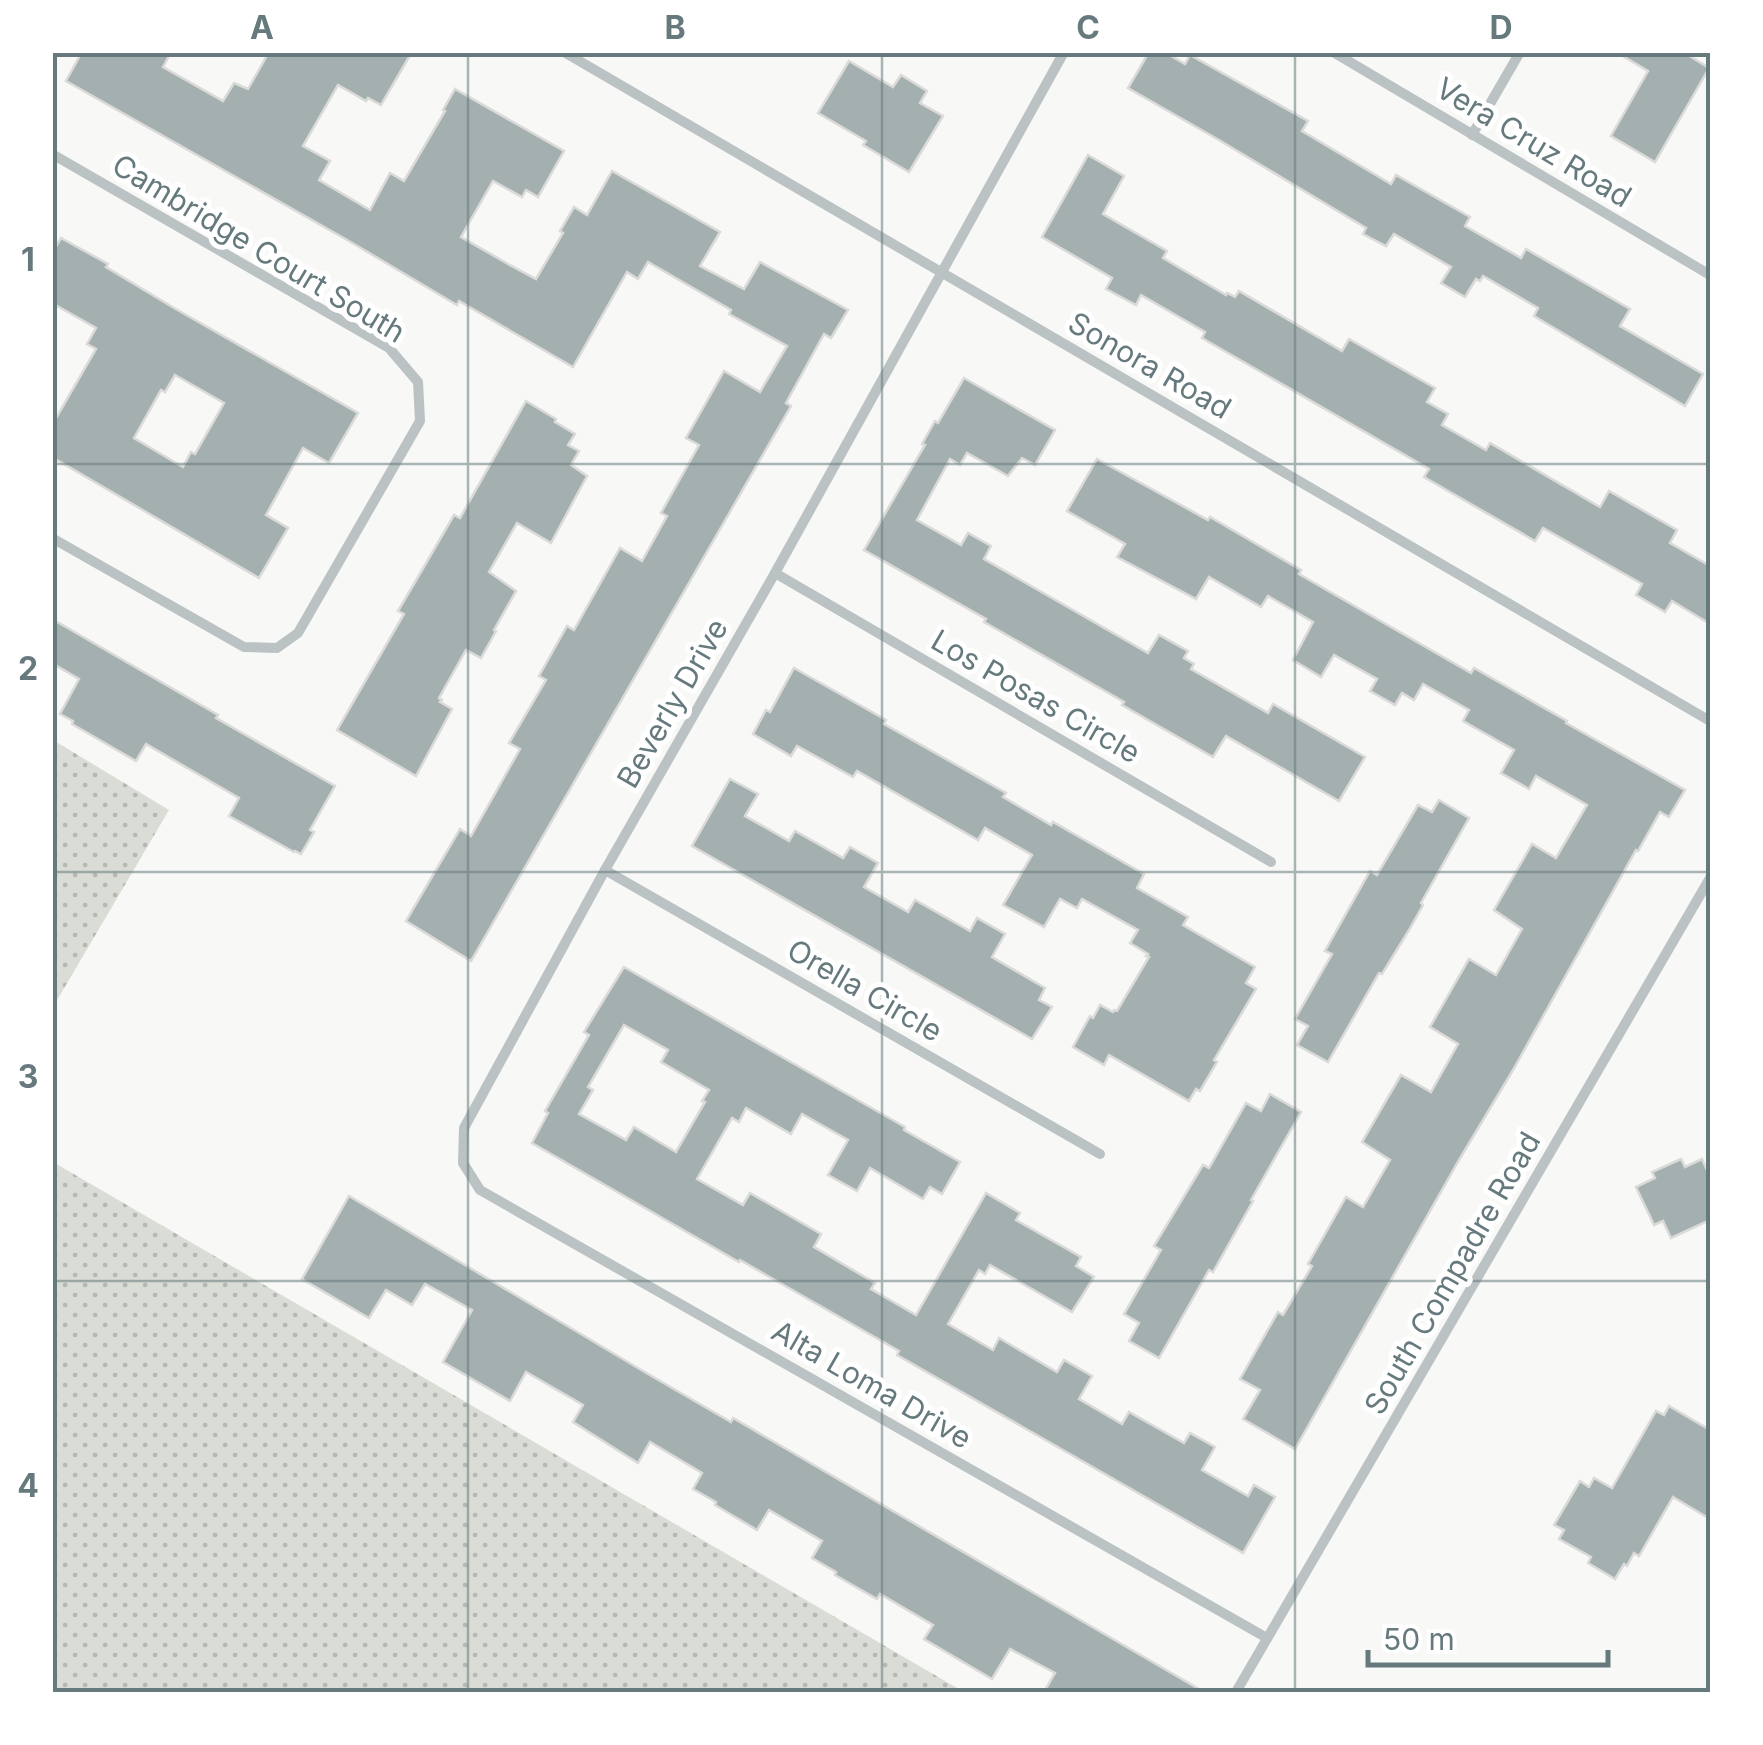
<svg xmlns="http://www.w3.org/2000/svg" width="1763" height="1745" font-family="Inter,sans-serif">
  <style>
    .grass { fill: url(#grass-dots) }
    .building { fill: #a4afb0; stroke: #dadad8; stroke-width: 2.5; fill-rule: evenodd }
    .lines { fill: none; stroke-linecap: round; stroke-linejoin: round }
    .street { stroke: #bbc2c3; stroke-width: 10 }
    .grid { fill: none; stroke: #667a7e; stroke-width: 2.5; stroke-opacity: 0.55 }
    .labels { text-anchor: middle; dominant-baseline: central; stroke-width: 10; stroke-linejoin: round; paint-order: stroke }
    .street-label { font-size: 30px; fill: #667a7e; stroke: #fff }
    .neatline { fill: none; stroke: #667a7e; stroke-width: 4 }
    .grid-label { font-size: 32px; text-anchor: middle; font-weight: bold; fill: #667a7e }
  </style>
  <defs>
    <pattern id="grass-dots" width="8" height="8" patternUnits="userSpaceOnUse" patternTransform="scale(2.5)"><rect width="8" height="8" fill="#daddd6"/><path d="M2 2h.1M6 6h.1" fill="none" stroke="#b5b8b3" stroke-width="1.8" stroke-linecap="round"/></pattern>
  </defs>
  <rect width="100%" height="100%" fill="#f8f8f6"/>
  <g class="grass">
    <polygon points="53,740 169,810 53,1007"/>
    <polygon points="52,1162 53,1162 964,1692 53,1692"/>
  </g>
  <g class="building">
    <polygon points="82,52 171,52 163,67 223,101 234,83 248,89 269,52 412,52 381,105 368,98 366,101 338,85 303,146 330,161 319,180 370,210 390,173 404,181 445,111 443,110 455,89 564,151 538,197 526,190 522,197 493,181 461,237 508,264 536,279 563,233 560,231 574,207 587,215 612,171 720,232 700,266 744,289 760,262 848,310 831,338 824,334 786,403 791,406 471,961 406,921 460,829 471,836 520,749 509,743 546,680 539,676 567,626 574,630 620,548 642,561 667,516 661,513 699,445 686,438 724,371 760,392 787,346 729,314 731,310 648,262 638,279 627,272 573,367 459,301 457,305 349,241 66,81"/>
    <polygon points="1149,52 1164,52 1185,64 1190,55 1308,121 1302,131 1391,184 1396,175 1470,217 1465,226 1521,258 1526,249 1630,309 1620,326 1703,374 1685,406 1534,316 1538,308 1483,276 1480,281 1476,279 1465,297 1441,283 1451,267 1394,234 1386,246 1363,234 1366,228 1219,140 1128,88"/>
    <polygon points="1616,52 1683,52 1709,68 1655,162 1611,136 1648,71"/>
    <polygon points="849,61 893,87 901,75 927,91 920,103 943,116 909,172 863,145 866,141 818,113"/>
    <polygon points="1088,155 1124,176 1103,214 1167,251 1163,258 1226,295 1227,293 1235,297 1239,291 1342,351 1349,339 1435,388 1427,402 1448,414 1442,425 1486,450 1490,443 1600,507 1609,491 1677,530 1670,543 1710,566 1710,624 1672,601 1665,612 1636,595 1642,584 1543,528 1535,541 1424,477 1429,469 1202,338 1205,332 1141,295 1136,305 1106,289 1112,278 1042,237"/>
    <path d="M61 238 108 264 106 267 174 308 358 413 329 463 303 448 266 515 288 528 259 578 52 457V425L96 349 87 344 96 328 52 303V253ZM175 375 224 403 195 454 191 452 183 467 134 438 161 390 165 392Z"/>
    <polygon points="964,378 1055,430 1035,465 1022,458 1008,476 967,453 960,465 950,459 917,520 961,545 968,533 991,546 984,559 1148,653 1159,635 1188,651 1184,658 1194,664 1191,669 1268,713 1273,704 1365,757 1339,801 1226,736 1213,757 1122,705 1124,702 984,622 986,619 864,550 925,445 922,444 935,421 938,423"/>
    <polygon points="526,401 556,419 555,422 575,434 568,445 579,451 571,465 587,476 551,543 517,523 489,572 516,591 494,630 496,631 481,658 466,650 439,698 442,700 440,702 452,709 416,776 337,730 404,614 398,611 421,572 454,515 460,518"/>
    <polygon points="1097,459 1208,520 1210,517 1301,570 1299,574 1471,673 1474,668 1567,721 1566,723 1685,790 1669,817 1660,812 1638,851 1636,850 1513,1070 1459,1160 1295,1449 1243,1419 1260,1390 1240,1379 1278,1312 1283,1315 1312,1266 1308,1264 1346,1197 1363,1207 1390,1160 1362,1142 1401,1075 1431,1092 1458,1044 1430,1027 1469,959 1496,975 1522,929 1494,910 1532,844 1556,858 1587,805 1536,776 1529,789 1501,773 1514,750 1463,721 1469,710 1423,684 1414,700 1402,693 1395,705 1370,691 1377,679 1334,655 1321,677 1293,660 1313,622 1268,596 1261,607 1209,577 1196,599 1117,557 1125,544 1067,511"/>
    <polygon points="52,619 218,715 216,718 335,786 310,830 314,832 301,854 295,851 294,852 229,816 239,798 146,744 136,761 72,724 73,721 60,714 79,679 52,663"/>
    <polygon points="794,668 886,720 884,724 1006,793 1003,797 1051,825 1053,822 1144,874 1137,888 1188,917 1183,925 1255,967 1246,983 1256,989 1214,1060 1217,1062 1200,1091 1196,1089 1189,1101 1109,1055 1104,1065 1073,1047 1090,1016 1093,1018 1100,1005 1113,1012 1114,1010 1117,1011 1149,957 1146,956 1148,954 1130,943 1138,930 1082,899 1077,908 1060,899 1044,927 1003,905 1032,855 985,828 978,840 857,771 853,777 797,746 791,756 753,734 766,710 770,712"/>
    <polygon points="730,779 758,794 745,816 789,841 795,831 843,858 850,847 878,863 864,887 908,912 915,900 970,931 977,918 1005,934 992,957 1045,988 1039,1000 1052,1007 1032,1039 692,846"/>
    <polygon points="1439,800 1469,818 1421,903 1423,905 1409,930 1382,974 1379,973 1328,1062 1297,1045 1308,1026 1295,1019 1332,954 1325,951 1370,871 1377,875 1418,805 1432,812"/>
    <path d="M624 967 905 1127 904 1130 960 1162 942 1194 930 1187 923 1199 870 1168 857 1191 828 1175 848 1140 802 1114 791 1134 746 1108 739 1122 732 1118 697 1179 743 1205 750 1193 821 1234 814 1247 875 1283 871 1289 916 1315 986 1193 1020 1213 1016 1220 1081 1257 1076 1266 1094 1277 1072 1312 990 1265 985 1274 979 1270 948 1324 993 1350 999 1338 1057 1372 1064 1360 1092 1376 1079 1399 1122 1424 1129 1412 1184 1443 1190 1433 1215 1447 1202 1470 1248 1496 1254 1485 1275 1497 1243 1553 897 1355 899 1351 740 1260 739 1262 532 1143 548 1113 545 1111 589 1035 584 1032ZM624 1025 668 1050 661 1062 709 1090 702 1101 705 1102 676 1152 634 1127 626 1140 579 1114 593 1090 588 1087Z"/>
    <polygon points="1270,1094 1301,1112 1251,1200 1253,1201 1213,1272 1209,1270 1159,1358 1129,1341 1139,1323 1124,1314 1161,1250 1154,1246 1203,1165 1209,1168 1246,1103 1261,1111"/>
    <polygon points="1681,1159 1685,1167 1702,1159 1710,1177 1710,1220 1671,1238 1663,1221 1654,1225 1636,1187 1655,1178 1652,1172"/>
    <polygon points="349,1196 648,1374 731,1422 733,1418 1204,1692 1044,1692 1055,1673 1010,1649 992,1679 924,1639 933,1625 880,1594 877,1599 835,1575 836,1572 812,1558 822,1541 769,1510 757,1530 715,1505 716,1502 693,1489 702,1473 650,1442 638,1463 573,1422 583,1405 526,1372 510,1401 443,1362 472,1310 425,1284 412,1305 386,1290 369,1318 302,1279"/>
    <polygon points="1669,1406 1710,1430 1710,1519 1673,1497 1639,1556 1634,1553 1627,1566 1624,1564 1615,1579 1588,1563 1591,1557 1559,1539 1564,1530 1554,1525 1580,1481 1589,1487 1594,1478 1612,1488 1656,1411 1664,1415"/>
  </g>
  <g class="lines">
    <g class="street">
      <polyline points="564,52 1710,721"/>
      <polyline points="1064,52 775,573 605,870 464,1128 463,1163 480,1190 1267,1638"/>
      <polyline points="1333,52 1710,275"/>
      <polyline points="1472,135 1520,52"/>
      <polyline points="52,154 389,348 418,382 420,421 298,633 277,648 244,647 52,538"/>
      <polyline points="775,573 1271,862"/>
      <polyline points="605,870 1100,1154"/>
      <polyline points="1236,1692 1710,878"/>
    </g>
  </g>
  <path class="grid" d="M468 52V1692M882 52V1692M1295 52V1692M52 464H1710M52 872H1710M52 1281H1710"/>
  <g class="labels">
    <g class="street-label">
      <text transform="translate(1534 142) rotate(31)">Vera Cruz Road</text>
      <text transform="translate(259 248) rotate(31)">Cambridge Court South</text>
      <text transform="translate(1150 365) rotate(30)">Sonora Road</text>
      <text transform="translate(1036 696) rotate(30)">Los Posas Circle</text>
      <text transform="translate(672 703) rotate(-60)">Beverly Drive</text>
      <text transform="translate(865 990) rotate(30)">Orella Circle</text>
      <text transform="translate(1452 1273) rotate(-60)">South Compadre Road</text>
      <text transform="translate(872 1384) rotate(30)">Alta Loma Drive</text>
    </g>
  </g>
  <rect width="1763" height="1745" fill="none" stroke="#ffffff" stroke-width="110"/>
  <path d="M1368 1650v15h240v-15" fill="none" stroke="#667a7e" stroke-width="5"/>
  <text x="1383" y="1650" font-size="30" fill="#667a7e" stroke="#ffffff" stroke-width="8" paint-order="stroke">50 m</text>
  <rect x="55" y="55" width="1653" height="1635" class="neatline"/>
  <g class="grid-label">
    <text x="262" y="39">A</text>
    <text x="675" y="39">B</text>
    <text x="1088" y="39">C</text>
    <text x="1501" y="39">D</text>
    <text x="28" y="271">1</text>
    <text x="28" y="680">2</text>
    <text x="28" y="1088">3</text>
    <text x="28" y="1497">4</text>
  </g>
</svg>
